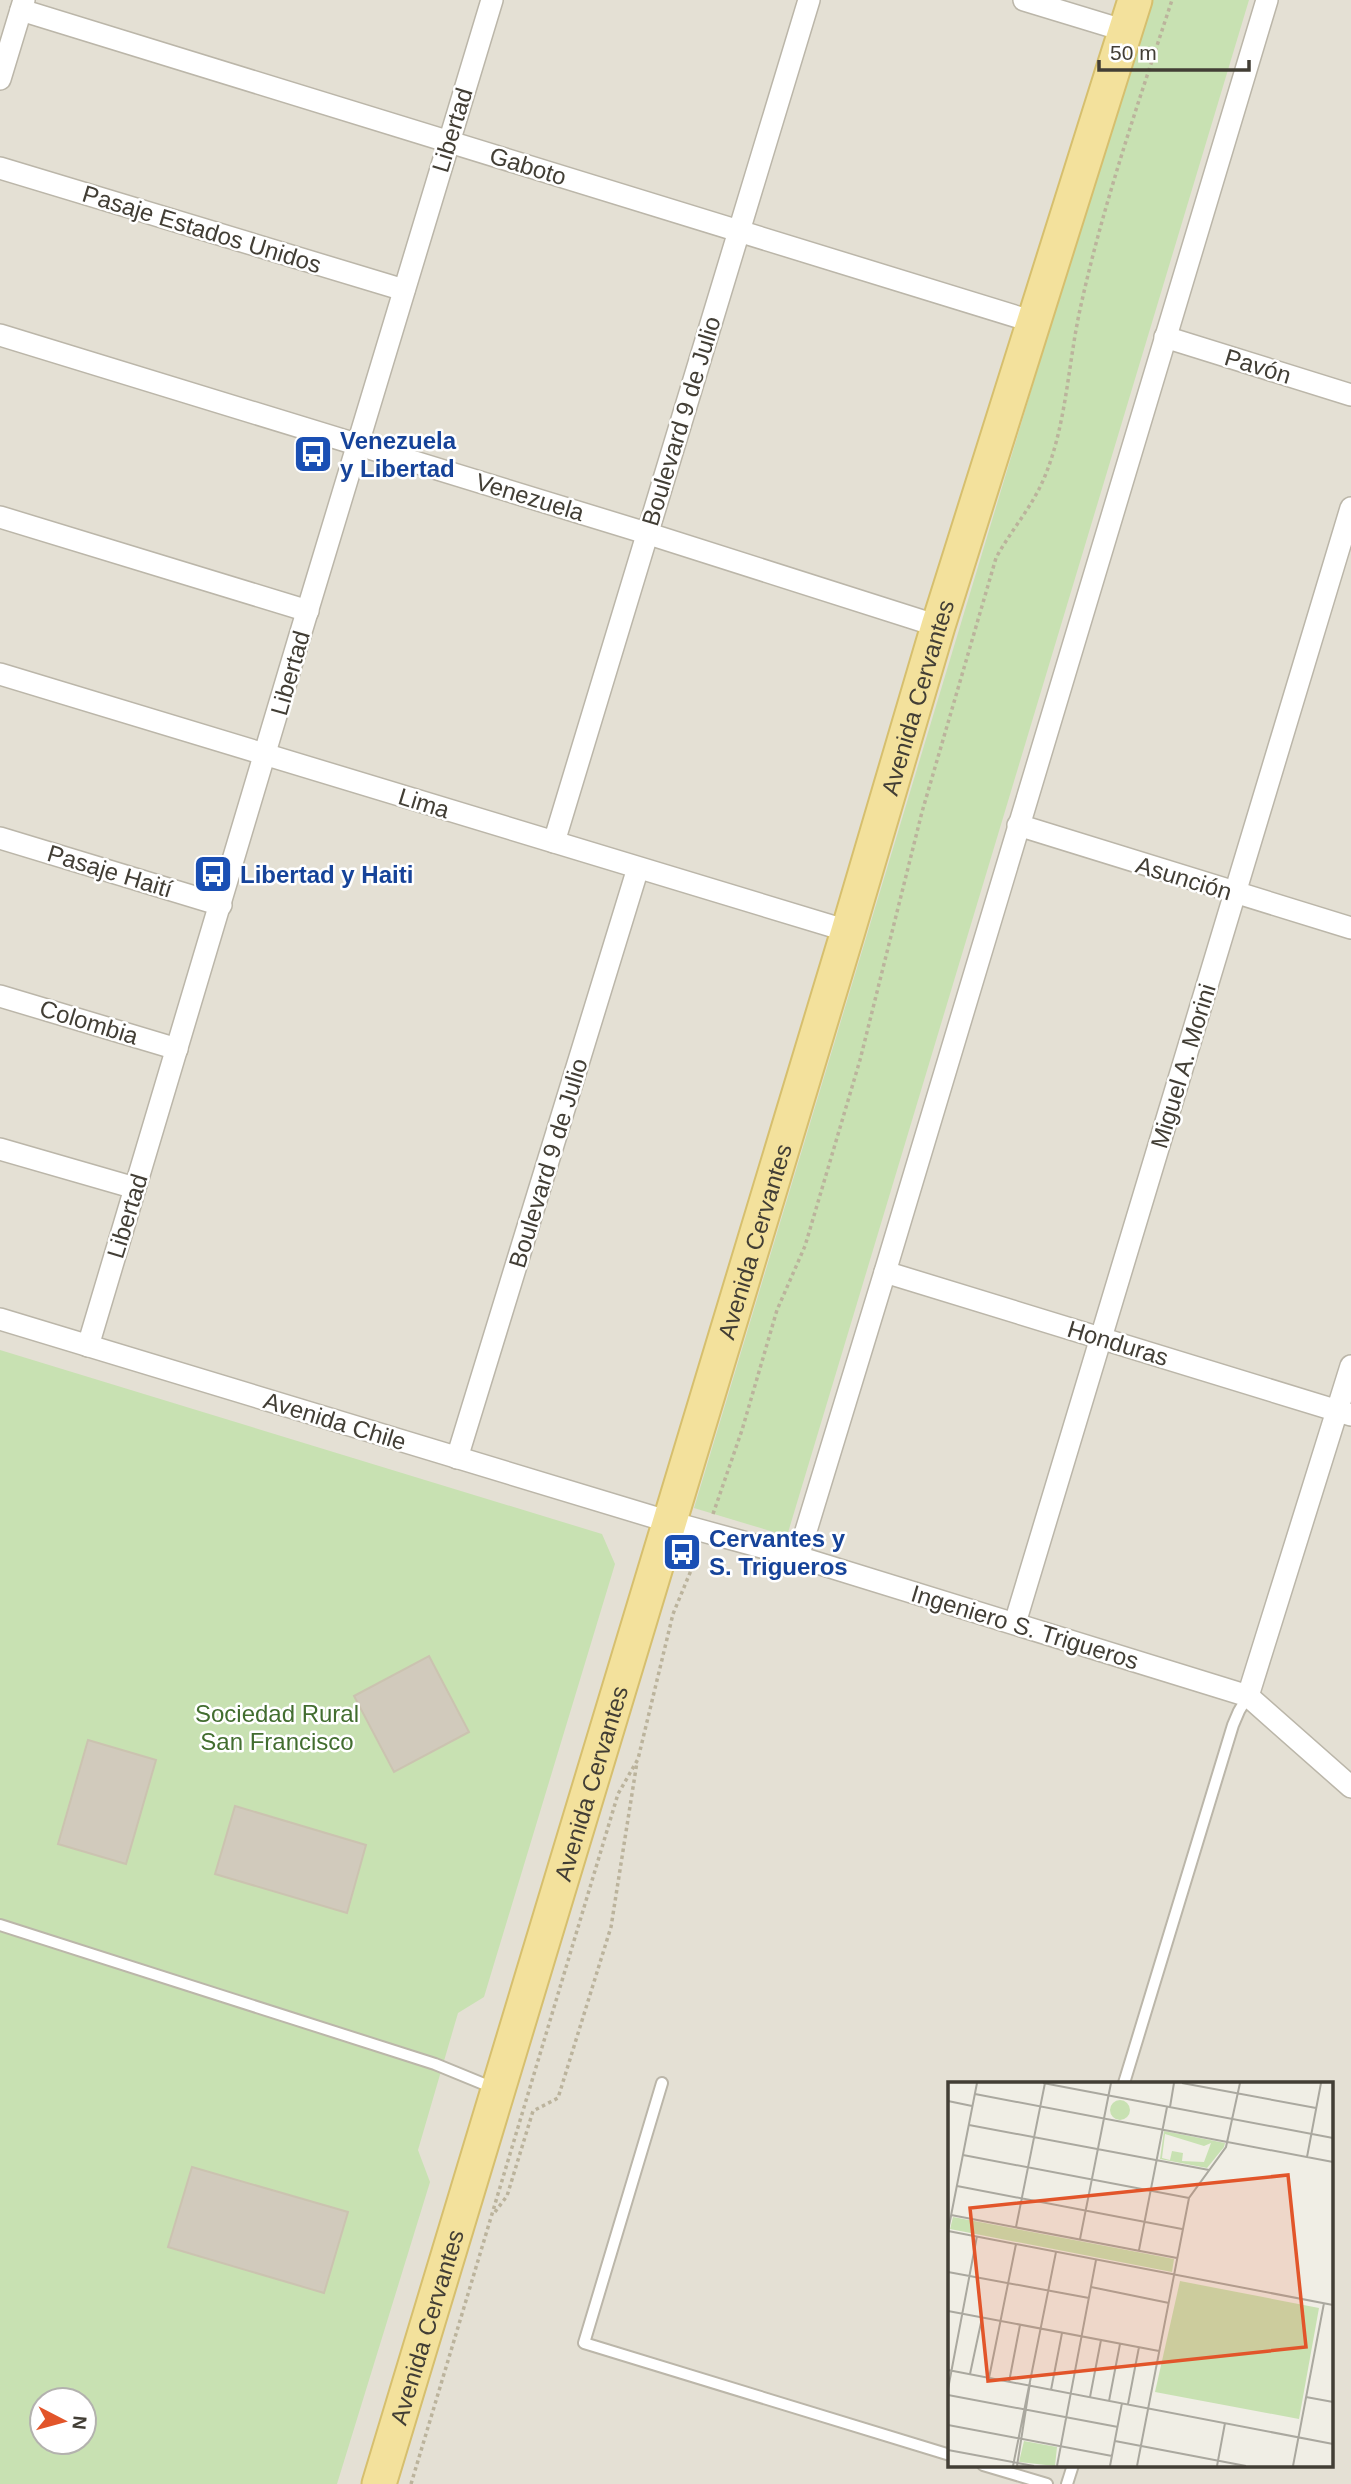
<svg xmlns="http://www.w3.org/2000/svg" width="1351" height="2484" font-family="Arial,sans-serif">
  <style>
    .residential { fill: #e4e0d4; fill-rule: evenodd }
    .green { fill: #c8e1b2; fill-rule: evenodd }
    .building { fill: #d1cabc; stroke: #cbc3b0; stroke-width: 2 }
    .lines { fill: none; stroke-linecap: round; stroke-linejoin: round }
    .service-casing { stroke: #bbb6a9; stroke-width: 14 }
    .minor-casing { stroke: #bbb6a9; stroke-width: 24 }
    .primary-casing { stroke: #d6bf6e; stroke-width: 37 }
    .path { stroke: #bbb39c; stroke-width: 3.5; stroke-dasharray: 3.5 3.5; stroke-linecap: butt }
    .service { stroke: #fff; stroke-width: 10 }
    .minor { stroke: #fff; stroke-width: 21 }
    .primary { stroke: #f3e19c; stroke-width: 33 }
    .labels { text-anchor: middle; dominant-baseline: central; stroke-width: 5; stroke-linejoin: round; paint-order: stroke }
    .street-label { font-size: 24px; fill: #423e35; stroke: #fff }
    .transit-label { font-size: 24px; font-weight: bold; fill: #164399; stroke: #fff; text-anchor: start }
    .park-label { font-size: 24px; fill: #426d2f; stroke: #fff }
    .inset-road { fill: none; stroke: #aaa89f; stroke-width: 2 }
    .view { fill: #e2552a; fill-opacity: 0.15; stroke: #e2552a; stroke-width: 3.5 }
    .inset-edge { fill: none; stroke: #423e35; stroke-width: 3.5 }
  </style>
  <rect width="100%" height="100%" fill="#f0eee5"/>
  <path class="residential" d="M0 0H1351V2484H0ZM950 2083H1332V2465H950ZM42 2400H84V2442H42Z"/>
  <g class="green">
    <polygon points="1149,0 1249,0 787,1536 694,1508"/>
    <path d="M0 1350 602 1534 615 1564 484 1997 458 2013 418 2150 430 2182 337 2484H0ZM42 2400H84V2442H42Z"/>
  </g>
  <g class="building">
    <polygon points="429,1656 469,1732 394,1772 354,1696"/>
    <polygon points="88,1740 156,1760 126,1864 58,1844"/>
    <polygon points="235,1806 366,1845 347,1913 215,1874"/>
    <polygon points="192,2167 348,2212 324,2293 168,2247"/>
  </g>
  <g class="lines">
    <g class="service-casing">
      <g id="service">
        <polyline points="0,1925 435,2064 496,2089"/>
        <polyline points="662,2083 584,2343 950,2455"/>
        <polyline points="1124,2083 1233,1725 1239,1711 1248,1696"/>
        <polyline points="983,2465 1047,2484"/>
        <polyline points="1067,2484 1073,2465"/>
      </g>
    </g>
    <g class="minor-casing">
      <g id="minor">
        <polyline points="1024,0 1126,31"/>
        <polyline points="21,10 1034,322"/>
        <polyline points="0,79 24,0"/>
        <polyline points="0,168 404,290"/>
        <polyline points="0,335 646,533 938,626"/>
        <polyline points="1165,337 1351,395"/>
        <polyline points="0,517 308,611"/>
        <polyline points="0,674 848,931"/>
        <polyline points="1018,825 1351,928"/>
        <polyline points="0,838 221,905"/>
        <polyline points="554,842 809,0"/>
        <polyline points="0,996 177,1049"/>
        <polyline points="0,1149 135,1188"/>
        <polyline points="885,1272 1351,1415"/>
        <polyline points="0,1319 670,1522 798,1557 1248,1696 1351,1787"/>
        <path d="M88 1346C223 897 354 448 492 0"/>
        <polyline points="457,1458 638,868"/>
        <polyline points="798,1557 885,1272 1267,0"/>
        <polyline points="1015,1623 1351,508"/>
        <polyline points="1248,1696 1351,1366"/>
      </g>
    </g>
    <g class="primary-casing">
      <g id="primary">
        <path id="s1" d="M379 2484 848 931 938 626 1135 0"/>
      </g>
    </g>
    <g class="path">
      <path d="M713 1514 742 1430 777 1310 805 1246 860 1060 922 812 996 558C1011 530 1033 506 1045 476 1067 422 1068 362 1081 305 1104 201 1139 101 1172 0"/>
      <polyline points="495,2212 507,2196 533,2111 558,2098 611,1927 637,1762"/>
      <polyline points="411,2484 618,1794 638,1759 673,1614 699,1551"/>
    </g>
    <use href="#service" class="service"/>
    <use href="#minor" class="minor"/>
    <use href="#primary" class="primary"/>
  </g>
  <defs>
    <g id="bus-square" transform="scale(2.0125)"><rect x="-9" y="-9" width="18" height="18" rx="4" fill="#1a4fb4" stroke="#fff"/><path d="M-5-6H5V4H4V6H2V4H-2V6H-4V4H-5ZM-3.5-4V0h7V-4ZM-3.5 1.2v1.5H-2V1.2ZM2 1.2v1.5H3.5V1.2Z" fill="#fff"/></g>
  </defs>
  <g fill-rule="evenodd">
    <use href="#bus-square" x="313" y="454"/>
    <use href="#bus-square" x="213" y="874"/>
    <use href="#bus-square" x="682" y="1552"/>
  </g>
  <g class="labels">
    <g class="street-label">
      <text transform="translate(452 130) rotate(-73)">Libertad</text>
      <text transform="translate(528 166) rotate(17)">Gaboto</text>
      <text transform="translate(202 229) rotate(17)">Pasaje Estados Unidos</text>
      <text transform="translate(1258 366) rotate(17)">Pavón</text>
      <text transform="translate(681 421) rotate(-73)">Boulevard 9 de Julio</text>
      <text transform="translate(530 497) rotate(17)">Venezuela</text>
      <text transform="translate(290 673) rotate(-74)">Libertad</text>
      <text stroke="none"><textPath href="#s1" startOffset="1866">Avenida Cervantes</textPath></text>
      <text transform="translate(424 803) rotate(17)">Lima</text>
      <text transform="translate(110 871) rotate(17)">Pasaje Haití</text>
      <text transform="translate(1184 878) rotate(17)">Asunción</text>
      <text transform="translate(89 1022) rotate(17)">Colombia</text>
      <text transform="translate(1183 1066) rotate(-73)">Miguel A. Morini</text>
      <text transform="translate(548 1163) rotate(-73)">Boulevard 9 de Julio</text>
      <text transform="translate(127 1216) rotate(-73)">Libertad</text>
      <text stroke="none"><textPath href="#s1" startOffset="1298">Avenida Cervantes</textPath></text>
      <text transform="translate(1118 1343) rotate(17)">Honduras</text>
      <text transform="translate(335 1421) rotate(17)">Avenida Chile</text>
      <text transform="translate(1025 1627) rotate(17)">Ingeniero S. Trigueros</text>
      <text stroke="none"><textPath href="#s1" startOffset="732">Avenida Cervantes</textPath></text>
      <text stroke="none"><textPath href="#s1" startOffset="164">Avenida Cervantes</textPath></text>
    </g>
    <g class="transit-label">
      <text x="340" y="440">Venezuela<tspan x="340" dy="28">y Libertad</tspan></text>
      <text x="240" y="874">Libertad y Haiti</text>
      <text x="709" y="1538">Cervantes y<tspan x="709" dy="28">S. Trigueros</tspan></text>
    </g>
    <g class="park-label">
      <text x="277" y="1713">Sociedad Rural<tspan x="277" dy="28">San Francisco</tspan></text>
    </g>
  </g>
  <g transform="translate(948 2082)">
    <rect width="385" height="385" fill="#f0eee5"/>
    <path d="M162 28a10 10 0 1 1 20 0a10 10 0 1 1-20 0ZM216 49 277 61 276 65 259 86 212 77ZM217 52 256 64 263 61 256 80 234 79 235 71 224 69 222 78 214 76ZM5 135 226 177 224 190 2 147ZM232 199 371 226 351 337 207 310ZM76 359 109 365 107 384 71 380Z" fill="#c8e1b2" fill-rule="evenodd"/>
    <path class="inset-road" d="M95 1 385 56M234 1 368 26M27 12 385 80M0 19 24 24M222 25 226 1M21 43 261 88M15 73 241 116M359 75 373 1M9 104 234 147M3 133 229 176M68 145 97 1M0 149 385 223M0 149 29 1M132 157 163 1M191 168 219 25M0 190 141 216M143 205 221 221M0 229 211 269M0 288 385 362M22 292 34 236M41 296 68 162M61 300 72 243M0 307 29 154M103 308 114 251M0 313 170 345M142 315 153 258M358 315 385 320M161 319 172 262M180 322 191 265M0 343 164 374M167 359 298 384M0 368 86 384M65 384 108 170M69 384 82 301M109 384 148 178M162 384 174 321M189 384 241 116 278 65 292 1M269 384 277 341M345 384 376 221"/>
    <path class="view" d="M340 93 358 265 40 299 22 126Z"/>
    <rect width="385" height="385" class="inset-edge"/>
  </g>
  <g transform="translate(63 2421) rotate(96)"><circle r="33" fill="#ffffff" stroke="#b3b2ae" stroke-width="2"/>
  <path d="M0-5L12 26L0 18L-12 26Z" fill="#e2552a"/>
  <text y="-10" font-size="19" font-weight="bold" text-anchor="middle" fill="#423e35">N</text>
  </g>
  <path d="M1099 60v10h150v-10" fill="none" stroke="#423e35" stroke-width="3.5"/>
  <text x="1110" y="60" font-size="21" fill="#423e35" stroke="#ffffff" stroke-width="5" paint-order="stroke">50 m</text>
</svg>
